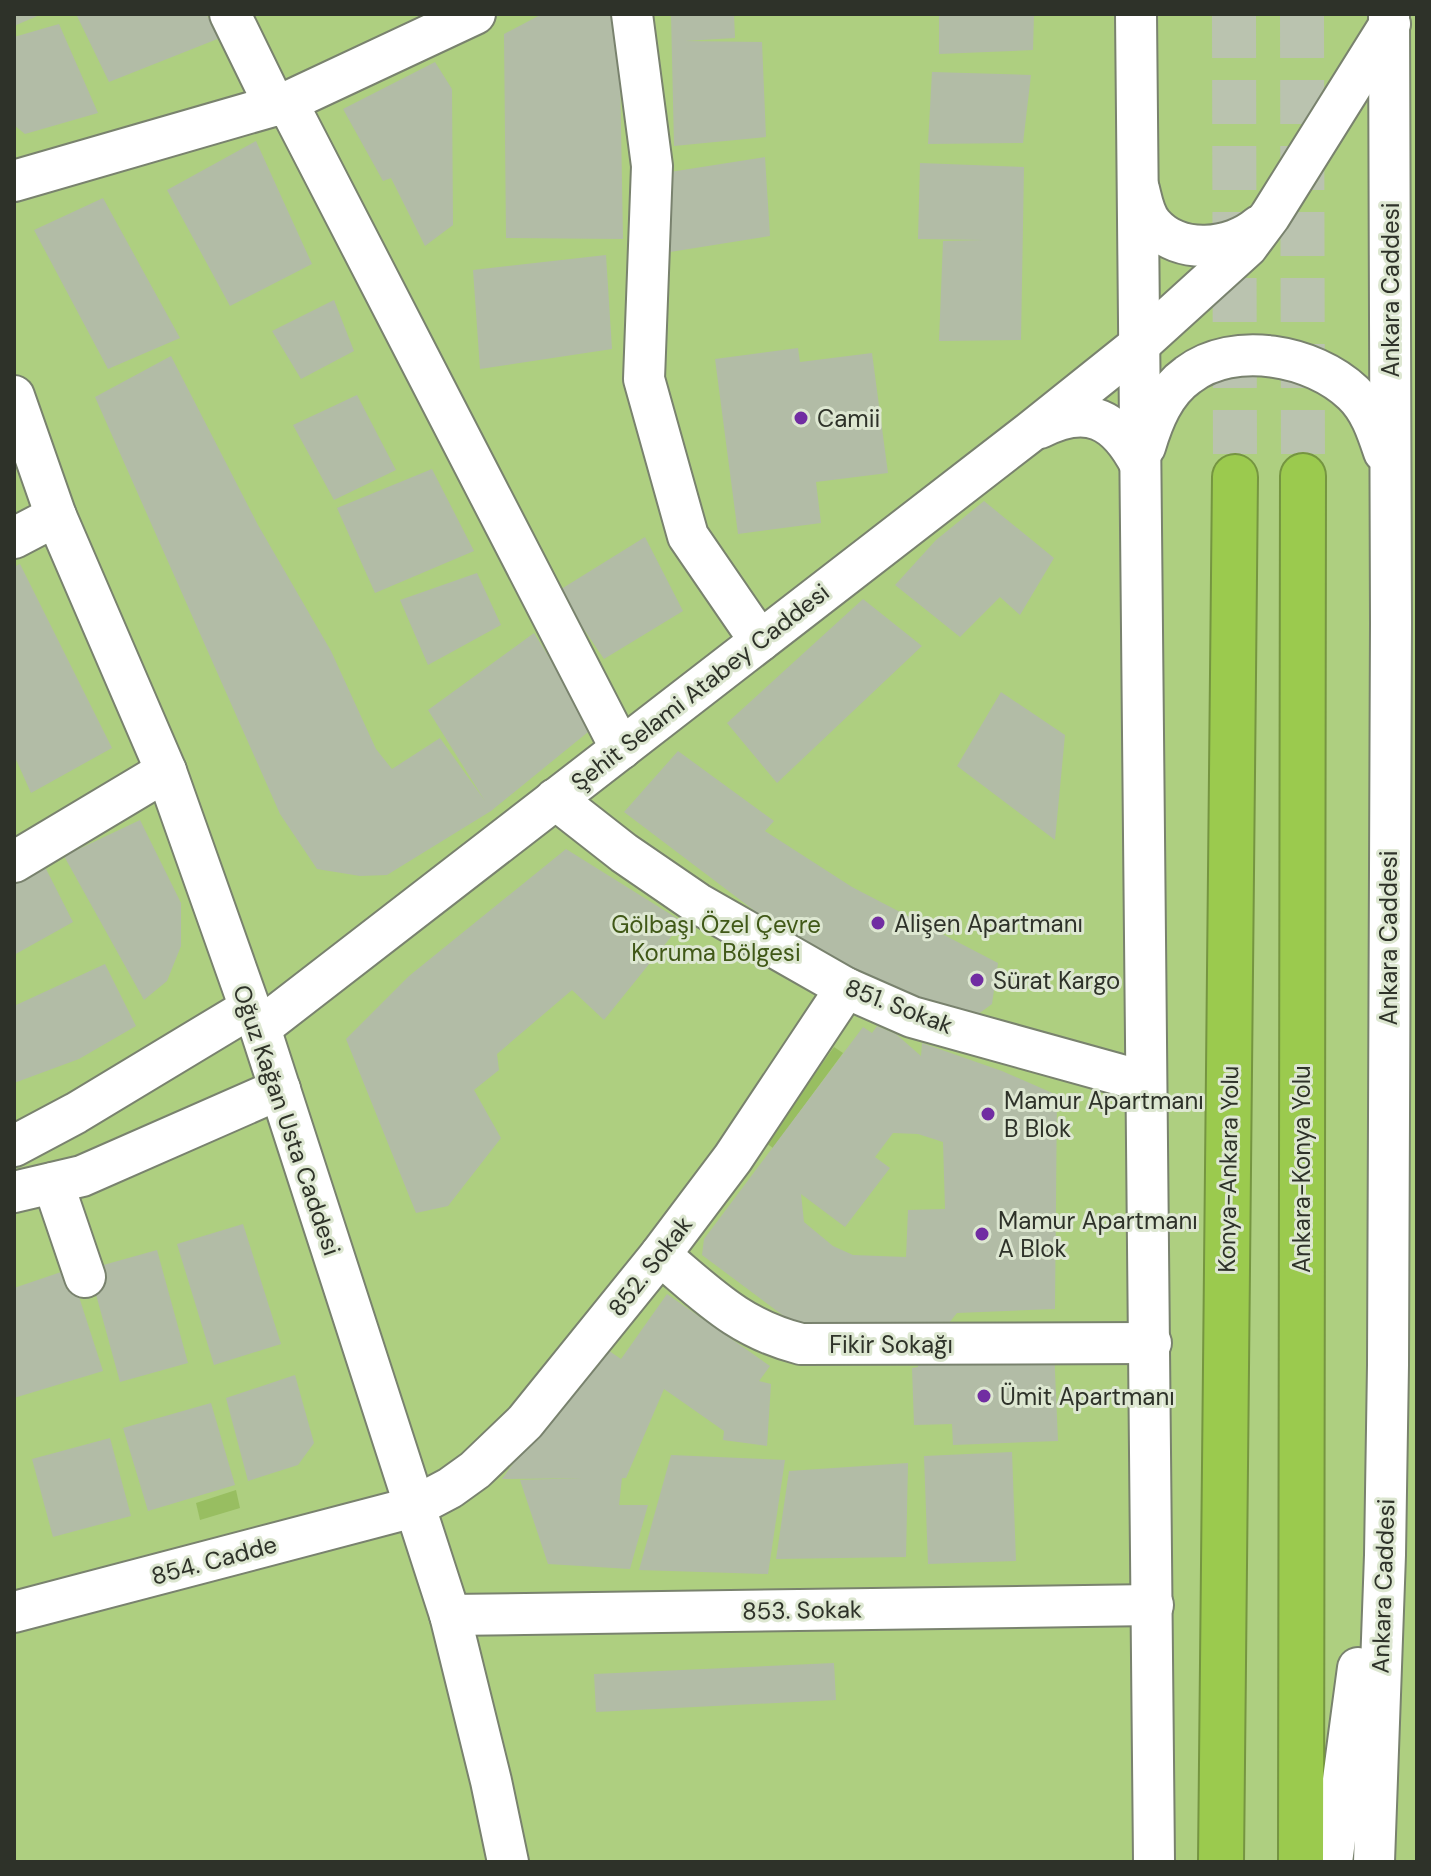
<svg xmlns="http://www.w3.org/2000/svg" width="1431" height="1876" font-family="'DM Sans',sans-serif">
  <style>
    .green { fill: #aecf80 }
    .forest { fill: #98be61 }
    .building { fill: #b2bca6; fill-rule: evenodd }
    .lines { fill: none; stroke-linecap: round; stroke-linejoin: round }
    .highway-tunnel { stroke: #bac3af; stroke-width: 44; stroke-dasharray: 44 22; stroke-linecap: butt }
    .minor-casing { stroke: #79826e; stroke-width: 44 }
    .highway-casing { stroke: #759541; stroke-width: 48 }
    .minor { stroke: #fff; stroke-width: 40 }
    .highway { stroke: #9bca4e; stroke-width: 44 }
    .poi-dot { fill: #712da2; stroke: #dde7d1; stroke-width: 3 }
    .labels { text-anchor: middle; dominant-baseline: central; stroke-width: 6; stroke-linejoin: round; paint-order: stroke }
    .street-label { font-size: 24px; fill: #2e3229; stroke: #dde7d1 }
    .poi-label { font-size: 24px; fill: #2e3229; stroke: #dde7d1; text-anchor: start }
    .park-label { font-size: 24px; fill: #405817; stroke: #dde7d1 }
  </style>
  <rect width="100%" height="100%" fill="#dde7d1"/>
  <rect class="green" x="14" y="14" width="1403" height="1848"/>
  <g class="forest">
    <polygon points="834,1047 843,1053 773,1148 766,1143"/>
    <polygon points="236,1490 240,1508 200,1520 196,1503"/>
  </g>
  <g class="building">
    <polygon points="14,14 42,14 14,26"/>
    <polygon points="80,14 206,14 220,38 109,82 77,16"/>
    <polygon points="542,14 619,14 623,239 506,238 504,34"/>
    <polygon points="671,14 734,14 735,38 685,41 762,42 766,137 674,146"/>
    <polygon points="939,14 1034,14 1033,50 939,54"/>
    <polygon points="59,24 98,113 25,134 14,125 14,37"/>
    <polygon points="435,62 452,89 453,225 425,246 391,178 383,181 343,109"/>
    <polygon points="932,72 1031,75 1023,143 928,144"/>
    <polygon points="256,141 312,264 230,306 167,190"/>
    <polygon points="765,157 770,236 670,252 670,172"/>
    <polygon points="920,163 1024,167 1021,340 939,341 943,241 983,240 918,239"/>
    <polygon points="103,198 180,338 108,369 34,230"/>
    <polygon points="606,255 612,349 480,369 473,270"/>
    <polygon points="334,300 354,351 301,379 272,331"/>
    <polygon points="798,348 800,362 872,353 888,473 816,482 821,523 738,534 715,359"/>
    <polygon points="171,356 258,525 331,651 376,749 392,769 440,738 485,801 428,710 534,633 593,728 491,811 387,875 360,876 317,869 280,814 95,397"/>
    <polygon points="357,395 396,470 334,500 293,425"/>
    <polygon points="432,469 474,551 375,593 337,508"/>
    <polygon points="984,501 1054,558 1020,615 1000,597 960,637 895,585 936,540"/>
    <polygon points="645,537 683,611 604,659 558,591"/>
    <polygon points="20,564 112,748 31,793 14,755 14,567"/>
    <polygon points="477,573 501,625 428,665 400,600"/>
    <polygon points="863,599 922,646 777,783 727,723"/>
    <polygon points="1001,692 1065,735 1055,840 957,766"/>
    <polygon points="678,751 774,821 765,831 852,887 998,963 992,1004 966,1023 817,958 624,812"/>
    <polygon points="140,820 181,903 181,946 167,981 144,1000 64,856"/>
    <polygon points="566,849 683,922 604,1020 572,990 497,1054 499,1070 474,1090 501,1138 448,1206 416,1213 346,1039 409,976"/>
    <polygon points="44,865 73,922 14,955 14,883"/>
    <polygon points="105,964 136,1026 79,1059 14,1083 14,1006"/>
    <path d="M877 1026 896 1034 921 1056 922 1043 1002 1071 1057 1095 1055 1309 957 1313 945 1328 801 1329 702 1255 704 1239 863 1027 872 1033ZM893 1133 918 1134 943 1142 945 1209 908 1210 906 1257 853 1255 833 1246 804 1222 801 1194 845 1227 890 1168 875 1157Z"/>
    <polygon points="243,1224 281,1344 214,1365 177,1244"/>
    <polygon points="157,1250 188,1363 120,1382 89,1269"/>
    <polygon points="70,1269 103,1371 14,1398 14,1288"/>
    <polygon points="667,1294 770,1366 759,1381 771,1384 767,1446 723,1440 724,1431 664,1389 626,1478 622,1478 619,1505 648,1505 630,1569 548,1564 520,1480 582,1478 502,1479 599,1344 621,1359"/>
    <polygon points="1054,1348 1058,1441 953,1445 952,1424 914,1425 912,1368 918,1367 917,1353"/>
    <polygon points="295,1375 314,1443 298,1465 248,1481 226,1398"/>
    <polygon points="211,1403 235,1485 148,1511 123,1428"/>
    <polygon points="110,1438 131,1516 53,1537 32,1459"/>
    <polygon points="1012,1452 1016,1561 928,1564 924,1456"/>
    <polygon points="671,1455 785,1460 768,1574 639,1570"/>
    <polygon points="908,1463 906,1557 776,1559 789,1471"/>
    <polygon points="834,1663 836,1700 596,1712 594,1674"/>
  </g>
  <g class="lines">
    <g class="highway-tunnel">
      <polyline points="1234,14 1235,477"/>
      <polyline points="1302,14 1303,476"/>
    </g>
    <g class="minor-casing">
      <g id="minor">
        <polyline points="230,14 275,106"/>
        <polyline points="632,14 652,166 644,379 688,536 760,641"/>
        <path d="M1136 14C1139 630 1151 1246 1154 1862"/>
        <polyline points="287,102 621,749"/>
        <polyline points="14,181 287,102 475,14"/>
        <path d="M1139 189C1142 201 1144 215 1153 225 1179 255 1231 250 1259 226"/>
        <polyline points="14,396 56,516 166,771 250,1008 260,1028 450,1615 491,1781 508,1862"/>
        <path d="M1040 428C1087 404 1116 418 1140 464"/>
        <path d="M1145 447C1153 420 1164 392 1188 375 1234 340 1313 355 1353 393 1370 409 1377 431 1384 452"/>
        <polyline points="14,538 56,516"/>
        <polyline points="555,799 624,853 697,903 846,988 912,1017 1146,1082"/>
        <polyline points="14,862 166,771"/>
        <polyline points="260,1028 1029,433 1139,345 1247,247 1270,216 1390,24"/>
        <polyline points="14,1146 76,1113 250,1008"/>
        <polyline points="53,1183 85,1277"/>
        <polyline points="14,1192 82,1176 280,1089"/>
        <path d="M660 1255C708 1295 738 1328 801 1344L1151 1343"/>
        <polyline points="14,1612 414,1507 450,1488 475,1470 525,1422 660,1255 733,1158 846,988"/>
        <polyline points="450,1615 1153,1605"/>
        <polyline points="1332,1862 1358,1668"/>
        <polyline points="1374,1862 1385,1555 1388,1365 1391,623 1389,14"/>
      </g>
    </g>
    <g class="highway-casing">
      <g id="highway">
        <polyline points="1221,1862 1235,477"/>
        <polyline points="1301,1862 1303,476"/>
      </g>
    </g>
    <use href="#minor" class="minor"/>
    <use href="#highway" class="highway"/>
  </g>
  <g class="poi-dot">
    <circle cx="801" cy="418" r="8"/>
    <circle cx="878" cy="923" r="8"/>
    <circle cx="977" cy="980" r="8"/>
    <circle cx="988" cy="1114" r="8"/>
    <circle cx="982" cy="1234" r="8"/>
    <circle cx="984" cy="1396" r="8"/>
  </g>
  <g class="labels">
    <g class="street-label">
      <text transform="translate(1390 290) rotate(-90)">Ankara Caddesi</text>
      <text transform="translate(700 687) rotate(-38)">Şehit Selami Atabey Caddesi</text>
      <text transform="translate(1388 938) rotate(-90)">Ankara Caddesi</text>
      <text transform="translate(899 1006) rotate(21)">851. Sokak</text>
      <text transform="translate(287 1120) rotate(71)">Oğuz Kağan Usta Caddesi</text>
      <text transform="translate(1228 1169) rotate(-89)">Konya-Ankara Yolu</text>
      <text transform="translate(1301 1169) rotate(-90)">Ankara-Konya Yolu</text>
      <text transform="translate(650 1266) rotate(-52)">852. Sokak</text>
      <text x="891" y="1344">Fikir Sokağı</text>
      <text transform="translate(214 1560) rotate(-15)">854. Cadde</text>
      <text transform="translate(1383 1586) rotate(-88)">Ankara Caddesi</text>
      <text transform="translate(802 1610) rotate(-1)">853. Sokak</text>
    </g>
    <g class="poi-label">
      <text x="817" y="418">Camii</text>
      <text x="894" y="923">Alişen Apartmanı</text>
      <text x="993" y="980">Sürat Kargo</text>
      <text x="1004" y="1100">Mamur Apartmanı<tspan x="1004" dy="28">B Blok</tspan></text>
      <text x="998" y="1220">Mamur Apartmanı<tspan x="998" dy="28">A Blok</tspan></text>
      <text x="1000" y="1396">Ümit Apartmanı</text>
    </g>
    <g class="park-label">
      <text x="716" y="924">Gölbaşı Özel Çevre<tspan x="716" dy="28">Koruma Bölgesi</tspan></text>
    </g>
  </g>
  <rect width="1431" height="1876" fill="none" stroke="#2e3229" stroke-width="32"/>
</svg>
